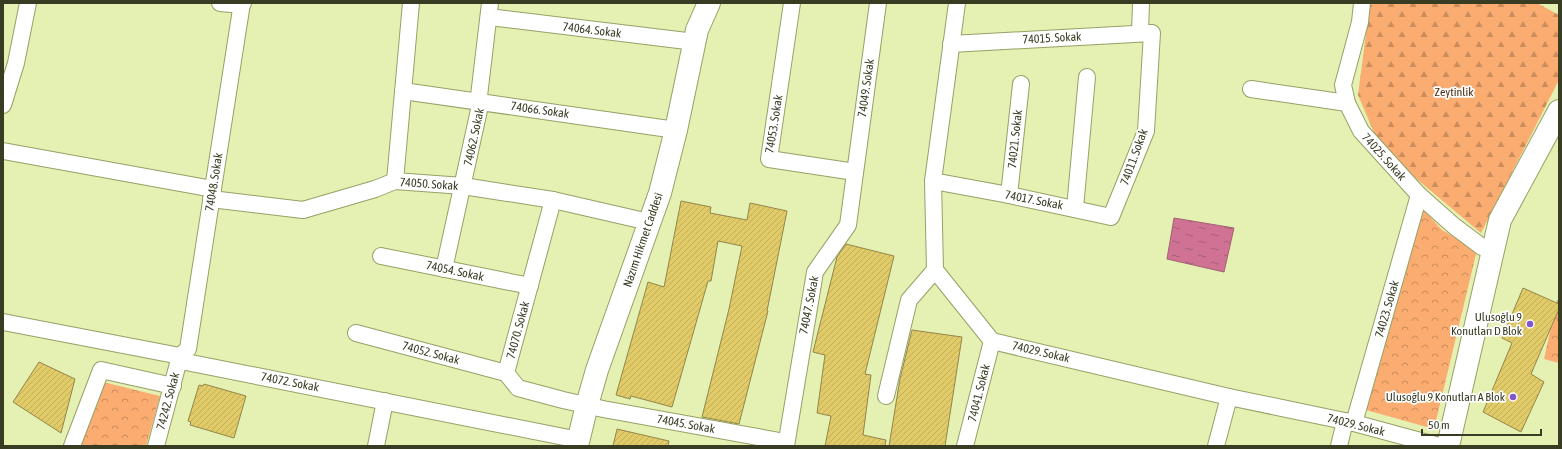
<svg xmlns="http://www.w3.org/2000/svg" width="1562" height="449" font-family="'Asap Condensed',sans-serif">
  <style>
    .forest { fill: url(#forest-firs) }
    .park { fill: url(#park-crowns) }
    .water { fill: url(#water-ripples); stroke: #a16272 }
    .building { fill: url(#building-hatch); stroke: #93864a }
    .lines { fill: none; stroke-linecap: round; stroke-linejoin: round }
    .street-casing { stroke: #95a166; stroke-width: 18 }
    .secondary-casing { stroke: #95a166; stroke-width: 24 }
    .street { stroke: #fff; stroke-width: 16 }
    .secondary { stroke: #fff; stroke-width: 22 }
    .poi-dot { fill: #8356cf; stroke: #fff; stroke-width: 1.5 }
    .labels { text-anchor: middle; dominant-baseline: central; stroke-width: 3.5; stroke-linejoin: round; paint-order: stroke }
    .street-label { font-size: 12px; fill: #373c23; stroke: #fff }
    .park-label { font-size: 12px; fill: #4c2c12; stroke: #fff }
    .poi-label { font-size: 12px; fill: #373c23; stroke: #fff; text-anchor: end }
  </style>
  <defs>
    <pattern id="forest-firs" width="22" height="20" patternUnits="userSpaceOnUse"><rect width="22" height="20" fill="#fbac70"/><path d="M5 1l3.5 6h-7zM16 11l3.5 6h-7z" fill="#cc8d5c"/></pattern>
    <pattern id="park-crowns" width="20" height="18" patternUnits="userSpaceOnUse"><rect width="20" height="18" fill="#fbac70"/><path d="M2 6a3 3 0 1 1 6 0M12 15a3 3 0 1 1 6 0" fill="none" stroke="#cc8d5c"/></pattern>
    <pattern id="water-ripples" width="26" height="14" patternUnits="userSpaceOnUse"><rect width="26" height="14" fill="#cf7294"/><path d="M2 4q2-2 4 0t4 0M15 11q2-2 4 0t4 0" fill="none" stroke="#a95f78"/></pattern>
    <pattern id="building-hatch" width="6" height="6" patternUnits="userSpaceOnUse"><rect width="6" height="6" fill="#e0cb68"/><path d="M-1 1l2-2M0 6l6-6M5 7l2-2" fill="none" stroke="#c1af5a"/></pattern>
  </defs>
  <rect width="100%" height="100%" fill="#e4f1b3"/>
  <polygon class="forest" points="1370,3 1537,3 1559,15 1559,80 1481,233 1381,149 1358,95"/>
  <g class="park">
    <polygon points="1422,208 1442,230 1477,250 1434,429 1366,410"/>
    <polygon points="1557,300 1559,300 1559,363 1544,359"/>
    <polygon points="103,382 160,396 146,446 80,446"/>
  </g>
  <polygon class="water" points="1174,218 1234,228 1224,272 1167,259"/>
  <g class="building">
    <polygon points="681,201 711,207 710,213 747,220 750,203 787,211 767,311 768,311 739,424 702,417 729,309 742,246 718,241 711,281 708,281 672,407 631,396 630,399 616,395 648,282 664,287"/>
    <polygon points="846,244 894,256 865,374 871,375 863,435 886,440 885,446 825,446 831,416 817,413 825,355 813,352 837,257"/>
    <polygon points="1523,288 1559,304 1559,309 1531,374 1544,382 1521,432 1483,412 1512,343 1502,338"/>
    <polygon points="912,330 962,337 945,446 889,446 900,379"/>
    <polygon points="39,362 75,379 61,433 13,402"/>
    <polygon points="204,384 246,396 234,438 190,425 191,422 188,421 199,385 203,386"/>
    <polygon points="617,429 669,441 668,446 613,446"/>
  </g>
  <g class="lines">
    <g class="street-casing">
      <g id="street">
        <polyline points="220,3 242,5 243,3"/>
        <polyline points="792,3 769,159 855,172"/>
        <polyline points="957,3 933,181 935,270 992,341 1229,397 1354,423 1439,446"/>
        <polyline points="1362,3 1360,22 1343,85 1347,103 1361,131 1419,195 1454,226 1482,247 1493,251"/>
        <polyline points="489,17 695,42"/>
        <polyline points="1140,33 1141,3"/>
        <polyline points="1251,89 1347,103"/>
        <polyline points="403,91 676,130"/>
        <polyline points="3,105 16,63 28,3"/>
        <polyline points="3,151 213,189"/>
        <polyline points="395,181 411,3"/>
        <polyline points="933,181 1009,195 1111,217 1146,131 1152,33 951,44"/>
        <polyline points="1009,195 1021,84"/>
        <polyline points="211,199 303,210 375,189 395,181 463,186 553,200 649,222"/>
        <polyline points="553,200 506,373 518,388 563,400 603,409 785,442"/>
        <polyline points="1075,208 1087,77"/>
        <polyline points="381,256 530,286"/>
        <polyline points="444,269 481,101 479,96 490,3"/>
        <polyline points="3,322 180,356 186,362 579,440"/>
        <polyline points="356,333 506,373"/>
        <polyline points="886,396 909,300 935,270"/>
        <polyline points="1354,423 1419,195"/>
        <polyline points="72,446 101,370 173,386"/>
        <polyline points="156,446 180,356 188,349 242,3"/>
        <polyline points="376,446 385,401"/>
        <polyline points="786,446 815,272 848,225 878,3"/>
        <polyline points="965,446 992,341"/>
        <polyline points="1216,446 1229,397"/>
        <polyline points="1339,446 1345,421"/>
      </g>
    </g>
    <g class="secondary-casing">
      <g id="secondary">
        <polyline points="577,446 587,405 597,370 660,193 676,130 697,30 709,3"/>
        <polyline points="1448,446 1500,220 1559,111"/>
      </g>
    </g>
    <use href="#street" class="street"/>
    <use href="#secondary" class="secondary"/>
  </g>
  <g class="poi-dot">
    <circle cx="1530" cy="324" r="4"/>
    <circle cx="1513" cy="397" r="4"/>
  </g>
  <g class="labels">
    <g class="street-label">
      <text transform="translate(592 30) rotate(7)">74064. Sokak</text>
      <text transform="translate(1052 38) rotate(-3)">74015. Sokak</text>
      <text transform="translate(866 88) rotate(-82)">74049. Sokak</text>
      <text transform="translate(540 110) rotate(8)">74066. Sokak</text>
      <text transform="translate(774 124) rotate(-81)">74053. Sokak</text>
      <text transform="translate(474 137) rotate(-78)">74062. Sokak</text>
      <text transform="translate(1015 139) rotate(-84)">74021. Sokak</text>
      <text transform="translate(1134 157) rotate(-70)">74011. Sokak</text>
      <text transform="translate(1384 157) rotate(48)">74025. Sokak</text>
      <text transform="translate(214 182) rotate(-81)">74048. Sokak</text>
      <text transform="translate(429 184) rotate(4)">74050. Sokak</text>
      <text transform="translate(1034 200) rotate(11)">74017. Sokak</text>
      <text transform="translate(643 240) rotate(-71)">Nazım Hikmet Caddesi</text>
      <text transform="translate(455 271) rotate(12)">74054. Sokak</text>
      <text transform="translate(809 305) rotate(-79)">74047. Sokak</text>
      <text transform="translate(1387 309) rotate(-74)">74023. Sokak</text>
      <text transform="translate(518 330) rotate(-75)">74070. Sokak</text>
      <text transform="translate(1041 352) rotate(13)">74029. Sokak</text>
      <text transform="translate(431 353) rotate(15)">74052. Sokak</text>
      <text transform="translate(290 382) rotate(11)">74072. Sokak</text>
      <text transform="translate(979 393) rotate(-76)">74041. Sokak</text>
      <text transform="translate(168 401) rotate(-75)">74242. Sokak</text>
      <text transform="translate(686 424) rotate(10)">74045. Sokak</text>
      <text transform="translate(1356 425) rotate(14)">74029. Sokak</text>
    </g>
    <g class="park-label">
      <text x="1454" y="92">Zeytinlik</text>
    </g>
    <g class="poi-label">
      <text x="1522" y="317">Ulusoğlu 9<tspan x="1522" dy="14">Konutları D Blok</tspan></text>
      <text x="1505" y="397">Ulusoğlu 9 Konutları A Blok</text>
    </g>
  </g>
  <rect width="1562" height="449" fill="none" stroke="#373c23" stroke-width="8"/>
  <path d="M1422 429v6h119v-6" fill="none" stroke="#373c23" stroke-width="2"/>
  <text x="1428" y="429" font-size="12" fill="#373c23" stroke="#ffffff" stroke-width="3" paint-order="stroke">50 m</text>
</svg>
